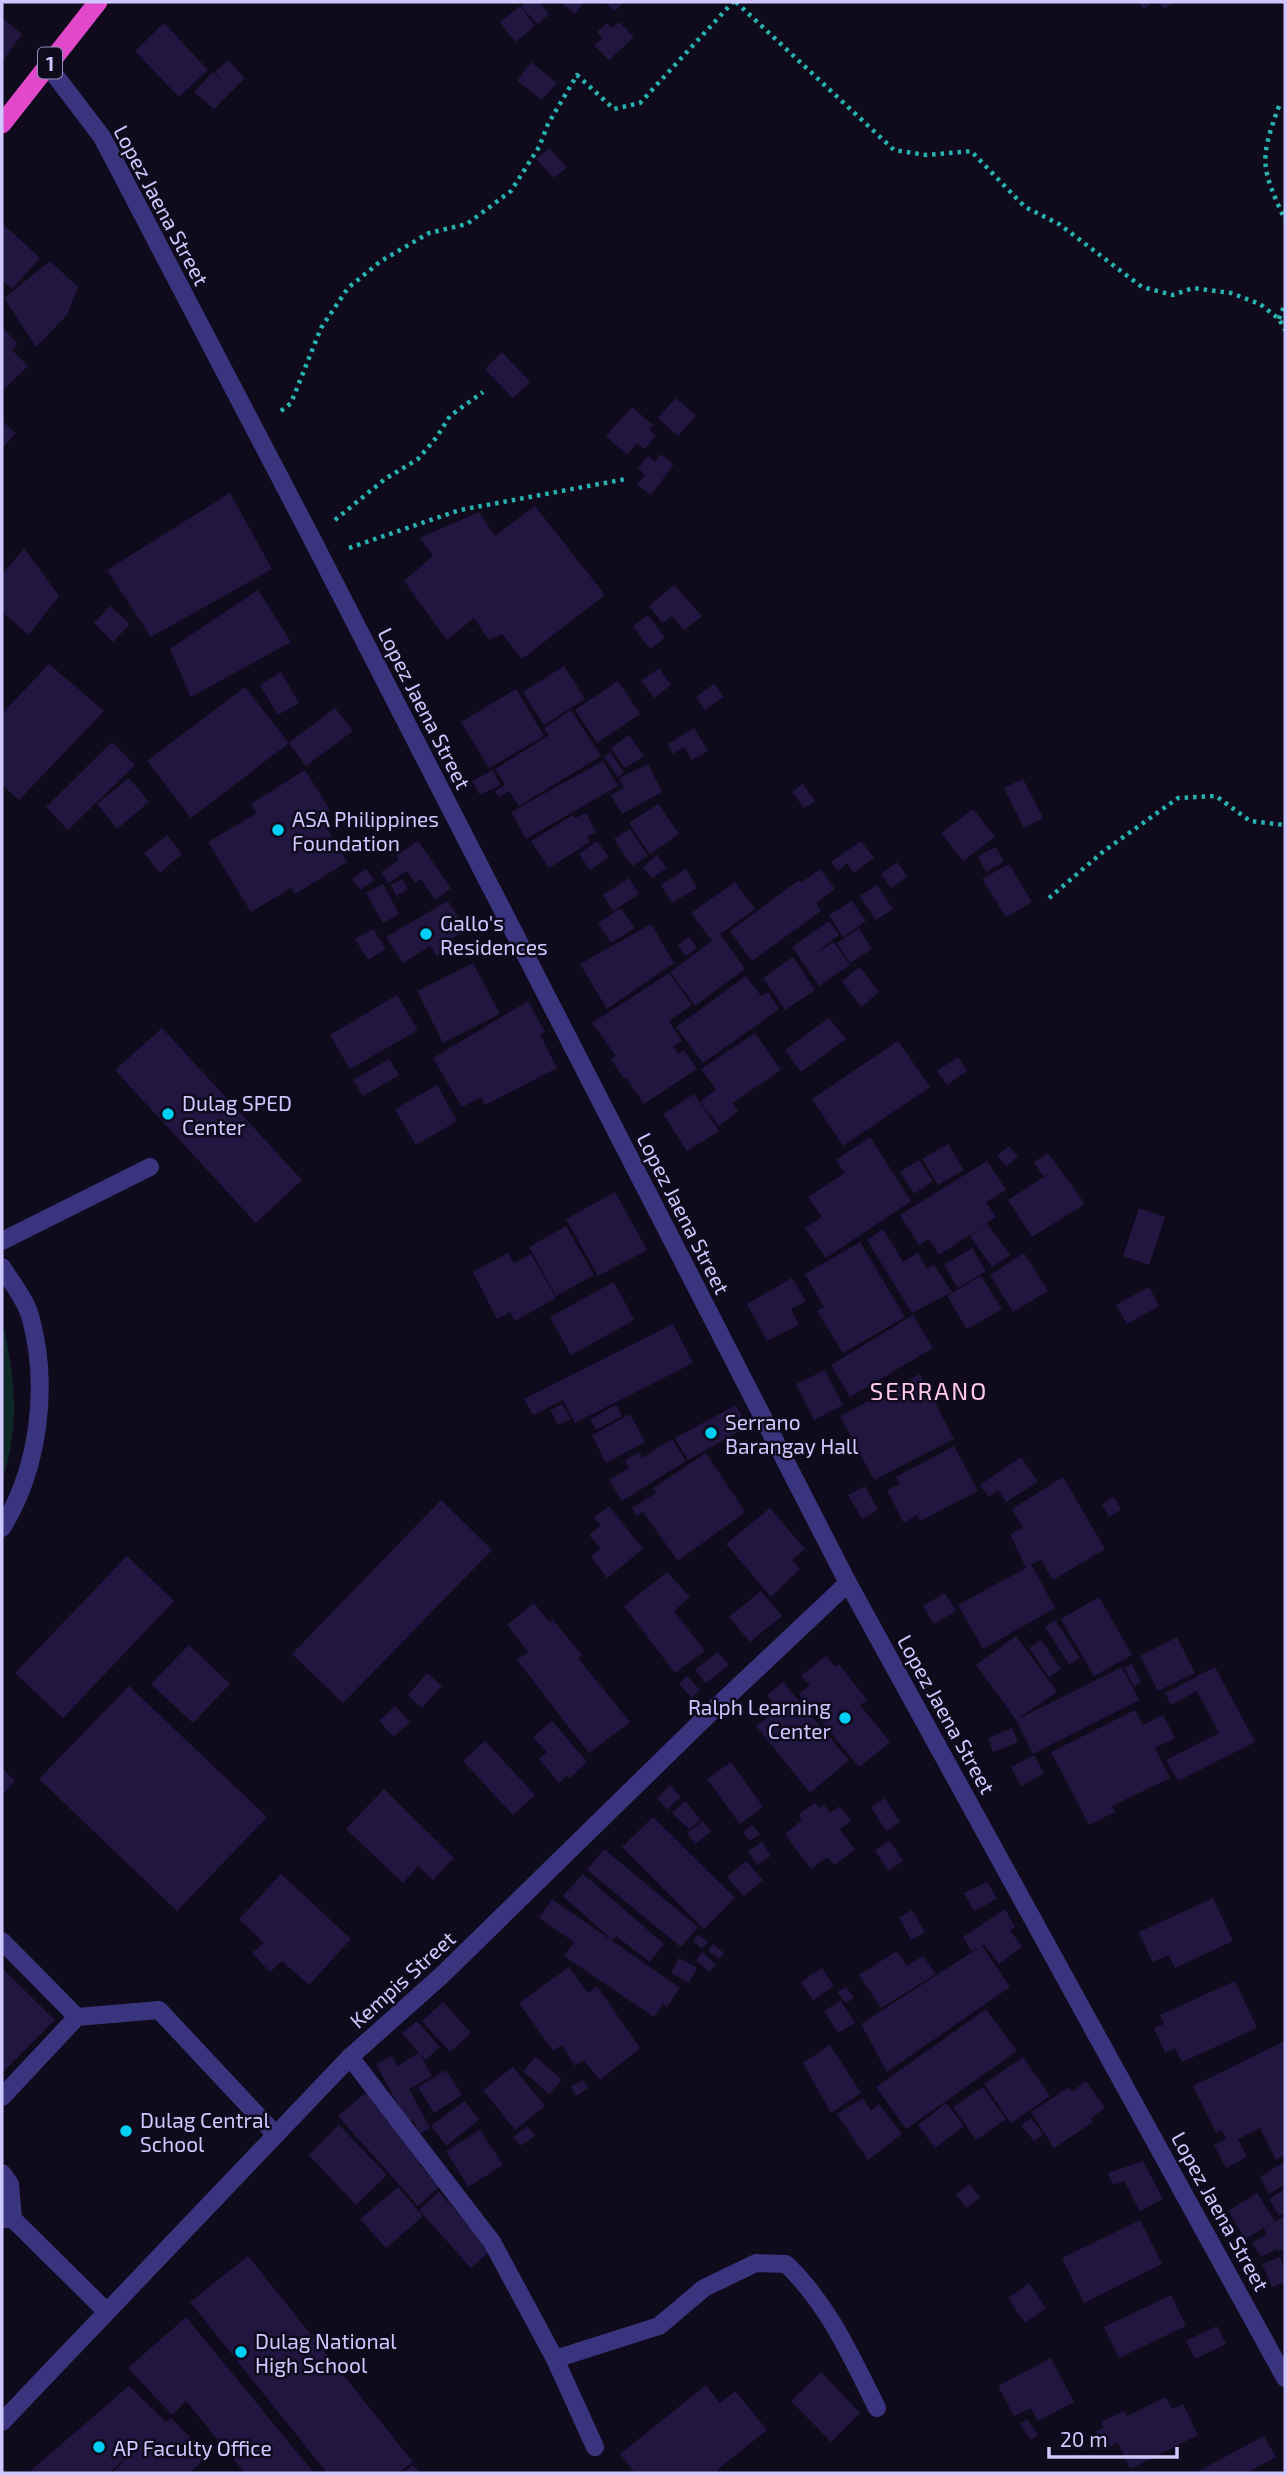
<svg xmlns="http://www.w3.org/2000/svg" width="1287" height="2475" font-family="'Exo 2',sans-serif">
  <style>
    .green { fill: #0e2727 }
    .building { fill: #20163f }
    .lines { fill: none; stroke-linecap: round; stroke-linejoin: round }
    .path { stroke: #28b2b0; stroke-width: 4.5; stroke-dasharray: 3.5 5; stroke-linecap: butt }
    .service { stroke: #3a347e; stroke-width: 18 }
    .minor { stroke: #3a347e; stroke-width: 18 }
    .tertiary { stroke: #3a347e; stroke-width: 18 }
    .trunk { stroke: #e248ca; stroke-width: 19 }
    .poi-dot { fill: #00cef2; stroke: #0f0b1d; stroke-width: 2.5 }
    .labels { text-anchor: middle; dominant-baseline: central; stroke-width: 5; stroke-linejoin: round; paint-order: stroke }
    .shield { fill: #0f0b1d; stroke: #968fbb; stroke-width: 2 }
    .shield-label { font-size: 19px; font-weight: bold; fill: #d0c7ff }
    .street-label { font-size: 21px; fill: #d0c7ff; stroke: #0f0b1d }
    .poi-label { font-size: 21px; fill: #d0c7ff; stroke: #0f0b1d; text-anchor: start }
    .quarter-label { font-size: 24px; letter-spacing: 2px; fill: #ffc9e9; stroke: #0f0b1d }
  </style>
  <rect width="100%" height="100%" fill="#0f0b1d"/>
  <path class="green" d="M2 1320C15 1377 21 1424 2 1481Z"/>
  <g class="building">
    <polygon points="526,2 539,2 549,14 538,24 521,7"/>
    <polygon points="560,2 584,2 575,14"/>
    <polygon points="605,2 624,2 615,11"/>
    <polygon points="1138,2 1154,2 1144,9"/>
    <polygon points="1158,2 1173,2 1165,9"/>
    <polygon points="520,6 535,26 515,42 500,22"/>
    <polygon points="2,18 22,34 2,62"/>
    <polygon points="619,22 634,37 609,60 594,45 603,38 597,32 607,23 612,28"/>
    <polygon points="164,23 208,70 179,97 135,51"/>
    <polygon points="228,60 245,78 214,109 194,92 213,72 223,82 215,72"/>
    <polygon points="531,62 557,83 542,100 517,81"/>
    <polygon points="549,148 567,167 554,178 536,159"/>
    <polygon points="2,223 40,258 12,289 2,280"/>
    <polygon points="50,261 78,287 67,315 36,347 4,298"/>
    <polygon points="2,327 18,344 12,350 28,366 2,391"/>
    <polygon points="502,352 530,382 513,398 485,369"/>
    <polygon points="676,398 696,416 678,436 658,418"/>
    <polygon points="632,407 653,425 649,429 656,436 644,449 637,443 627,455 606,436"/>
    <polygon points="2,421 16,433 2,449"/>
    <polygon points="661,454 674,464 651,495 637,485 645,475 638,468 648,456 655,462"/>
    <polygon points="230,493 272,569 151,637 107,570"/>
    <polygon points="535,506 605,595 522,659 502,634 489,640 474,618 447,640 404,581 433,556 420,538 479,512 495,536"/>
    <polygon points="24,548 59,596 29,635 2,612 2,575"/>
    <polygon points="674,585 702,616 684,630 672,616 662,623 649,606"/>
    <polygon points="258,590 291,642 191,697 170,649"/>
    <polygon points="110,606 130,624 113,642 94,623"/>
    <polygon points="648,615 665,638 650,649 633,626"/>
    <polygon points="49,664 104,711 19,800 2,785 2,714"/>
    <polygon points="564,666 585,699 544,725 523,692"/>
    <polygon points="659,668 671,685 654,698 641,681"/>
    <polygon points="281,672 299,703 278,715 260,685"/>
    <polygon points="618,681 640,714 597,743 575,710"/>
    <polygon points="714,684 724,697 705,710 696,697"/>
    <polygon points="245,687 289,743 191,818 147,761"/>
    <polygon points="516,689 544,736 489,768 461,722"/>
    <polygon points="335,708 353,731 306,766 289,743"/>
    <polygon points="571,710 601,756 519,806 509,791 499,797 495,791 505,785 495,769 549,735 544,728"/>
    <polygon points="694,728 708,751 692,760 684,747 673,754 668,744"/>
    <polygon points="629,735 644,756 625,768 611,748"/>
    <polygon points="112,742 135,765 68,830 46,807"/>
    <polygon points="610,752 624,772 618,777 604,757"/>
    <polygon points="603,761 618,786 526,839 511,812"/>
    <polygon points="648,764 662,792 622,814 611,795 624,788 619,778"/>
    <polygon points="305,770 330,810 320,817 347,862 295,894 291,888 251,912 208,842 257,813 251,804"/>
    <polygon points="493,770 500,785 480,795 472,781"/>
    <polygon points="129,778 149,802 117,829 97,804"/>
    <polygon points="1023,779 1043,818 1024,828 1004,788"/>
    <polygon points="803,784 815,801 804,808 792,792"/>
    <polygon points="658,804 679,834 650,854 629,823"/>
    <polygon points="973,809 995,837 963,861 941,833"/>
    <polygon points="586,813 596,832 587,837 590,842 549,868 531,841 573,815 575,818"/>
    <polygon points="630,829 648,856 632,866 614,839"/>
    <polygon points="167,835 182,854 160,873 144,853"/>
    <polygon points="418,841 451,888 435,900 421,879 415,883 407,871 388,883 381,872 399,860 396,856"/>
    <polygon points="597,841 609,857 590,870 579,854"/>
    <polygon points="861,841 874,858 854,873 847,863 838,871 831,862"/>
    <polygon points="996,847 1004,862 986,872 978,856"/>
    <polygon points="657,855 667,868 652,878 643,867"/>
    <polygon points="897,862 907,876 891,888 881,874"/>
    <polygon points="1009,864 1032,902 1006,917 982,879"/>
    <polygon points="366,869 374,880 360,890 352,879"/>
    <polygon points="686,869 697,888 672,903 661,885"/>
    <polygon points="820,869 835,889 816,903 821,911 752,961 730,931 799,880 801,883"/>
    <polygon points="629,878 639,894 613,911 603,895"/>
    <polygon points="402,879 408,889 396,896 391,885"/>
    <polygon points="735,882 755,909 720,934 745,969 695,1006 670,972 712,941 691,913"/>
    <polygon points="383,884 399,914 383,923 366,893"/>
    <polygon points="877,885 893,909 876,920 860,896"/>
    <polygon points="448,901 467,931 444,942 449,948 437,956 430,946 403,963 386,937"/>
    <polygon points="852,901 866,921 843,937 829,915"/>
    <polygon points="621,908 635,928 611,943 598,923"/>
    <polygon points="829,921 839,935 811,956 834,942 850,965 819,986 792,947"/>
    <polygon points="651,924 674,963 607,1009 580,964"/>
    <polygon points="859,928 872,949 850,963 837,943"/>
    <polygon points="373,929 386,949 368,960 355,939"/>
    <polygon points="689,937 697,948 686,956 678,945"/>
    <polygon points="793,957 815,990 785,1010 763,978"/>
    <polygon points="473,963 500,1014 443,1043 417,991"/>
    <polygon points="860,967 879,992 861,1007 842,981"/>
    <polygon points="669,973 692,1005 669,1021 682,1041 673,1046 678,1054 684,1050 697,1069 644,1104 626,1077 624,1079 611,1059 616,1056 592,1023"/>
    <polygon points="746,976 761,996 768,992 779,1009 703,1063 676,1027"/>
    <polygon points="397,995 418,1030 350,1069 330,1035"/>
    <polygon points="528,1001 545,1032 540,1035 557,1068 485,1105 481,1097 462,1107 433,1058"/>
    <polygon points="829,1018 846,1039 801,1072 785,1050"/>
    <polygon points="162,1028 302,1180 256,1223 115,1070"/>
    <polygon points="755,1033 781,1070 732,1103 738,1111 719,1126 700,1102 716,1089 701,1069"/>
    <polygon points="898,1041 930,1087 843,1146 812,1099"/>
    <polygon points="958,1057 967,1071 947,1085 937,1071"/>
    <polygon points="389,1059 399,1075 363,1096 353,1080"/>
    <polygon points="437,1085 457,1121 416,1145 395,1109"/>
    <polygon points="694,1094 719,1131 687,1151 663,1114"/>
    <polygon points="870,1137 911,1201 826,1258 805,1228 822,1217 808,1197 845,1173 836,1160"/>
    <polygon points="948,1144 964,1170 938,1185 922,1159"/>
    <polygon points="1009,1146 1018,1157 1006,1166 997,1155"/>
    <polygon points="1048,1153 1085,1204 1032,1237 1008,1200 1050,1173 1043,1176 1034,1162"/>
    <polygon points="919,1160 933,1181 914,1194 900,1172"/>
    <polygon points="987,1161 1006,1190 986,1202 996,1217 987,1223 1010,1255 992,1267 970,1236 985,1225 939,1255 929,1239 919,1245 900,1215"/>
    <polygon points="615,1192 647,1250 598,1276 566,1219"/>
    <polygon points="1139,1208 1165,1217 1149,1265 1123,1256"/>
    <polygon points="566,1226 594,1275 556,1296 529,1247"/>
    <polygon points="883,1229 903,1262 918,1253 927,1269 934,1265 952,1292 912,1313 867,1240"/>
    <polygon points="860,1242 905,1317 843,1353 817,1311 824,1307 805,1274"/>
    <polygon points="972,1248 986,1271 958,1288 944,1265"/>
    <polygon points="508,1253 514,1263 531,1254 556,1298 515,1321 510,1312 497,1319 473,1272"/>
    <polygon points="1024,1253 1048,1291 1013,1312 990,1275"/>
    <polygon points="981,1276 1002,1309 967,1329 947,1296"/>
    <polygon points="792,1278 806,1301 791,1309 799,1325 767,1341 747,1304"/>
    <polygon points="614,1282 634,1320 571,1355 550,1317"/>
    <polygon points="1149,1287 1159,1306 1127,1324 1116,1305"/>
    <polygon points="913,1315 933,1348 850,1397 831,1365"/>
    <polygon points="673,1324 693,1363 575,1423 563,1400 533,1415 524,1399"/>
    <polygon points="825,1370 843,1405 814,1420 796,1384"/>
    <polygon points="920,1374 954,1439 874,1480 840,1416"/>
    <polygon points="562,1404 571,1419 558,1425 550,1410"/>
    <polygon points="616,1405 622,1416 596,1430 590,1419"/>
    <polygon points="736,1405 747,1427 688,1460 675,1438"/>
    <polygon points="630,1414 645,1442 606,1463 592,1435"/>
    <polygon points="672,1439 686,1461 622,1501 609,1480 629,1468 625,1460 639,1452 642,1458"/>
    <polygon points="954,1446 978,1491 920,1521 917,1515 904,1523 887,1490 900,1484 896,1477"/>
    <polygon points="706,1453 745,1512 678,1561 643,1512 637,1516 632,1508 656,1493 653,1488"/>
    <polygon points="1021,1457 1038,1482 1006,1502 998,1490 989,1497 980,1485"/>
    <polygon points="1063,1477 1105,1549 1053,1580 1041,1560 1031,1564 1055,1608 983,1649 958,1605 1026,1568 1010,1534 1023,1528 1012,1509"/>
    <polygon points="865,1486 878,1510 862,1519 848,1495"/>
    <polygon points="1114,1497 1121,1510 1109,1517 1102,1504"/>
    <polygon points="441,1500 492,1550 343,1703 292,1654"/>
    <polygon points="609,1506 643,1549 607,1578 591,1556 601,1549 589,1535 601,1525 594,1517"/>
    <polygon points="770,1508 805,1549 792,1560 800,1569 771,1597 726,1544"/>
    <polygon points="127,1556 174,1601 63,1718 15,1673"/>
    <polygon points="667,1572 690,1597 674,1611 705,1651 675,1673 624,1606"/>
    <polygon points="761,1591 782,1616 750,1642 729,1617"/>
    <polygon points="945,1593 956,1611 934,1624 923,1606"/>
    <polygon points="1099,1597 1132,1655 1094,1676 1061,1619"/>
    <polygon points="534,1603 550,1623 553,1620 582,1655 578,1658 630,1722 589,1753 517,1660 528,1652 507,1625"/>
    <polygon points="1055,1620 1080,1658 1069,1664 1045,1627"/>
    <polygon points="1016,1636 1057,1692 1016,1720 1122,1667 1139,1700 1033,1754 1016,1720 976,1665"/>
    <polygon points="1177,1637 1195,1673 1158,1691 1140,1656"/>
    <polygon points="1041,1640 1061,1669 1049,1677 1029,1648"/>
    <polygon points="189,1645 230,1684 193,1723 151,1684"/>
    <polygon points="718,1652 729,1665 706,1683 695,1670"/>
    <polygon points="826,1656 835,1667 839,1664 867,1700 860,1705 890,1742 859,1767 799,1694 810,1685 801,1676"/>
    <polygon points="1132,1664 1141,1683 1134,1687 1124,1667"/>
    <polygon points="1215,1667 1255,1742 1178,1781 1166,1760 1219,1733 1197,1691 1171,1705 1165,1693"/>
    <polygon points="427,1673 442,1686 422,1708 408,1695"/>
    <polygon points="687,1676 700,1690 692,1698 679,1684"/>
    <polygon points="783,1682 849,1760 810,1793 756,1726 778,1709 767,1695"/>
    <polygon points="129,1686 267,1817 177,1911 39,1779"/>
    <polygon points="395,1706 410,1722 394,1737 379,1721"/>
    <polygon points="1135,1710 1143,1725 1163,1715 1175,1738 1155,1748 1170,1778 1112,1806 1115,1812 1089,1825 1051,1752"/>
    <polygon points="552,1721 587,1762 570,1778 567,1776 559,1783 539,1759 547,1752 533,1737"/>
    <polygon points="1012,1728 1018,1742 993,1752 988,1738"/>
    <polygon points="485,1741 535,1795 513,1815 463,1761"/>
    <polygon points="1034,1755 1044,1773 1021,1786 1011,1767"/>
    <polygon points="731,1762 763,1807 740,1824 707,1779"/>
    <polygon points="2,1768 15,1781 2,1795"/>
    <polygon points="670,1785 681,1797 667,1810 657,1798"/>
    <polygon points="384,1789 454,1858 433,1880 418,1866 403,1883 346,1829"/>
    <polygon points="885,1798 900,1822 886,1831 871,1807"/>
    <polygon points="685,1801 701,1820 689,1829 672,1813"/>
    <polygon points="815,1803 819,1808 824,1805 830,1813 840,1806 851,1821 840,1829 855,1850 834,1865 828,1857 811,1869 785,1834 802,1820 799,1814"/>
    <polygon points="653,1817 735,1898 704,1929 622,1847"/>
    <polygon points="703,1821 711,1832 695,1844 687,1833"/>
    <polygon points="752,1825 760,1834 750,1841 743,1832"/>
    <polygon points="890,1841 903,1861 888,1871 875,1850"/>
    <polygon points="762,1842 771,1856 757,1865 748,1851"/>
    <polygon points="604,1849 698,1927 681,1947 587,1870"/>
    <polygon points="746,1861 763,1880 744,1896 727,1877"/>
    <polygon points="281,1874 351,1939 309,1985 282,1961 270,1972 252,1953 264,1943 239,1919"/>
    <polygon points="583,1874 664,1944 650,1962 616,1936 612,1940 563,1896"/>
    <polygon points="987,1882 997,1899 974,1911 964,1893"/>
    <polygon points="1213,1898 1233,1941 1175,1968 1169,1955 1152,1962 1139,1932"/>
    <polygon points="552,1899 680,1988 667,2007 663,2004 654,2017 564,1956 574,1942 539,1918"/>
    <polygon points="1005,1909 1015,1927 1010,1930 1022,1947 999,1964 984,1944 982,1946 1010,1987 887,2072 861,2024 980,1947 971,1951 963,1937"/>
    <polygon points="912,1910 925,1932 911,1940 899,1917"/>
    <polygon points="698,1934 708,1942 702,1949 693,1941"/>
    <polygon points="713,1944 724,1953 719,1959 708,1951"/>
    <polygon points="897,1951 907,1966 923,1956 936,1974 881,2008 859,1975"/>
    <polygon points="702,1952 716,1965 709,1972 696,1960"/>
    <polygon points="679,1958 697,1968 689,1983 671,1973"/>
    <polygon points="569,1967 588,1993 597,1986 640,2048 600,2080 584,2060 575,2066 562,2045 553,2051 519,2003"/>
    <polygon points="2,1968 55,2020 2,2073"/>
    <polygon points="822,1968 834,1986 813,2000 801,1982"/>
    <polygon points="1235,1981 1257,2028 1182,2062 1175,2048 1165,2053 1154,2028 1164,2024 1160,2015"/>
    <polygon points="846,1987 854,1998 846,2003 837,1992"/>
    <polygon points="841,2001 855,2023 838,2033 824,2011"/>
    <polygon points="443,2002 471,2033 450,2052 422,2021"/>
    <polygon points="986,2009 1017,2051 906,2129 876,2087"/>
    <polygon points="417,2021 440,2047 425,2060 402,2033"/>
    <polygon points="1285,2041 1285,2155 1276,2160 1260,2128 1238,2139 1247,2157 1226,2168 1214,2145 1226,2139 1222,2130 1216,2133 1193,2086"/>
    <polygon points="830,2045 861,2093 831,2113 803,2063"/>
    <polygon points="419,2053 432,2076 409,2089 430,2128 420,2134 413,2120 408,2123 376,2064 392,2056 397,2066"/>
    <polygon points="536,2057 562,2080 549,2094 523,2071"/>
    <polygon points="1023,2057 1050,2096 1011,2123 984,2084"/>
    <polygon points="513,2067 545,2106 515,2130 483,2090"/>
    <polygon points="446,2070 462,2095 434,2113 418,2087"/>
    <polygon points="583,2080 588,2088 576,2096 571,2087"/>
    <polygon points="1086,2081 1105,2108 1090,2119 1093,2122 1054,2148 1031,2112 1069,2087 1072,2092"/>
    <polygon points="983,2087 1006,2119 976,2140 953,2107"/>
    <polygon points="368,2091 425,2159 419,2164 439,2187 418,2206 338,2116"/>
    <polygon points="863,2098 871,2111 879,2104 902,2134 868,2160 837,2114"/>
    <polygon points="465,2101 479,2120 446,2146 431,2126"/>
    <polygon points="946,2103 964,2126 935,2148 918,2125"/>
    <polygon points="1031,2118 1043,2134 1034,2141 1021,2125"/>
    <polygon points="339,2125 387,2175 356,2205 309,2155"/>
    <polygon points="528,2126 535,2136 520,2146 513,2137"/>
    <polygon points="480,2130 503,2165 468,2187 446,2151"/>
    <polygon points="1143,2161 1163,2199 1140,2211 1124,2181 1113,2185 1108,2173"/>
    <polygon points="1284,2162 1285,2184 1269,2194 1260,2177"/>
    <polygon points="970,2184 980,2198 966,2208 956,2194"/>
    <polygon points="398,2187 423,2216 386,2248 360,2219"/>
    <polygon points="1285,2189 1285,2212 1279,2216 1269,2199"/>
    <polygon points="439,2192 490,2251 471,2268 419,2210"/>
    <polygon points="1257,2193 1275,2221 1245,2239 1228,2211"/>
    <polygon points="1285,2216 1285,2248 1278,2252 1276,2249 1261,2257 1252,2243 1267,2234 1264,2228"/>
    <polygon points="1140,2220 1162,2264 1084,2303 1062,2258"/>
    <polygon points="248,2256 413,2462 398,2473 327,2473 190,2302"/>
    <polygon points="1280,2257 1285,2271 1285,2282 1272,2287 1262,2264"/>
    <polygon points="1029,2283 1046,2308 1025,2323 1008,2298"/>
    <polygon points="1171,2295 1186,2326 1119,2358 1104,2327"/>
    <polygon points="186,2317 314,2473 245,2473 186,2401 172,2415 128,2368"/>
    <polygon points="1217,2326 1226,2344 1195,2359 1186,2341"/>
    <polygon points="1051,2358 1074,2402 1038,2421 1031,2408 1014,2416 998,2386"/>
    <polygon points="821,2372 860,2413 831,2442 791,2401"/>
    <polygon points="706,2385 720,2403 735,2391 767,2430 717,2470 720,2473 635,2473 620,2454"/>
    <polygon points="129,2386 166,2422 171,2418 208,2456 189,2473 112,2473 136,2449 109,2473 28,2473"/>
    <polygon points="1166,2397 1172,2409 1183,2404 1198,2435 1130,2469 1118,2443 1106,2449 1096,2431 1104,2428 1101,2422 1124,2411 1127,2416"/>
    <polygon points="1027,2419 1038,2435 1031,2440 1020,2424"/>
    <polygon points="1264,2436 1276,2457 1246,2473 1195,2473"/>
    <polygon points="413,2465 420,2473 402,2473"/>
  </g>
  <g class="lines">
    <g class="path">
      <polyline points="736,2 894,150 926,155 971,151 1025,207 1059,224 1142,287 1173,295 1193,288 1231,293 1260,304 1279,319 1285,330"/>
      <path d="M1279 106C1259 161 1261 167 1285 220"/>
      <polyline points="1279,319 1285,304"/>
      <polyline points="281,411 291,403 321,328 348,288 381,261 429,233 467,224 511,191 539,147 548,124 577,75 614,109 640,103 733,2"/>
      <polyline points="335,520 385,479 418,459 436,438 450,416 483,392"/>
      <polyline points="349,548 460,510 626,479"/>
      <polyline points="1049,898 1104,851 1178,798 1216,796 1250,821 1285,825"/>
    </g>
    <g class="service">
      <polyline points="2,1241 150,1167"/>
      <path d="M2 1267C11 1282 27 1301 31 1319 49 1387 39 1468 2 1528"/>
      <polyline points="2,1941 77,2017"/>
      <polyline points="350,2057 492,2242 555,2359 595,2447"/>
      <polyline points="2,2097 77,2017 159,2010 275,2134"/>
      <polyline points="2,2173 10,2184 13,2219"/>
      <polyline points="2,2219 13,2219 106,2311"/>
      <path d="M555 2359 659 2326 704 2288 756 2263 786 2264C828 2304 851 2356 877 2408"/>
    </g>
    <polyline class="minor" points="2,2422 350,2057 441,1976 708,1715 848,1583"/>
    <polyline class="tertiary" points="48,66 102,137 311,537 848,1583 1285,2378"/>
    <polyline class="trunk" points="2,124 98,2"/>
  </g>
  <g class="poi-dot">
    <circle cx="278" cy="830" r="7"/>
    <circle cx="426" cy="934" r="7"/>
    <circle cx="168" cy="1114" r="7"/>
    <circle cx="711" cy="1433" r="7"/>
    <circle cx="845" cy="1718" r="7"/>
    <circle cx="126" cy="2131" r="7"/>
    <circle cx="241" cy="2352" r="7"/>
    <circle cx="99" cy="2447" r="7"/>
  </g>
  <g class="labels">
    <rect class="shield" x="38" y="47.5" width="24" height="31" rx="5"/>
    <g class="shield-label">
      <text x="50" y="63">1</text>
    </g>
    <g class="street-label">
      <text transform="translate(162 205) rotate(62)">Lopez Jaena Street</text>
      <text transform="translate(425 708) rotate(63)">Lopez Jaena Street</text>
      <text transform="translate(684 1213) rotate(63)">Lopez Jaena Street</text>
      <text transform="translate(947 1714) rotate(61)">Lopez Jaena Street</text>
      <text transform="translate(402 1979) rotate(-42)">Kempis Street</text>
      <text transform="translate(1221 2211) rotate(61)">Lopez Jaena Street</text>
    </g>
    <g class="poi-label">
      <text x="292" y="818">ASA Philippines<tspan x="292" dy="24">Foundation</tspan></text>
      <text x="440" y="922">Gallo's<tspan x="440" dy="24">Residences</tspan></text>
      <text x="182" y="1102">Dulag SPED<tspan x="182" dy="24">Center</tspan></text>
      <text x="725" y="1421">Serrano<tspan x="725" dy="24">Barangay Hall</tspan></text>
      <text x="831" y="1706" text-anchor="end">Ralph Learning<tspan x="831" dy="24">Center</tspan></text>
      <text x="140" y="2119">Dulag Central<tspan x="140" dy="24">School</tspan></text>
      <text x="255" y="2340">Dulag National<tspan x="255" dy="24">High School</tspan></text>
      <text x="113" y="2447">AP Faculty Office</text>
    </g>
    <g class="quarter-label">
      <text x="929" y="1390">SERRANO</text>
    </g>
  </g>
  <rect width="1287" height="2475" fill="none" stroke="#d0c7ff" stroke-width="7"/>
  <path d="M1049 2447v10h128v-10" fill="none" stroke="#d0c7ff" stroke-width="3.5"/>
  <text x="1060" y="2447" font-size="21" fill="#d0c7ff" stroke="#0f0b1d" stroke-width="5" paint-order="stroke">20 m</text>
</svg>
